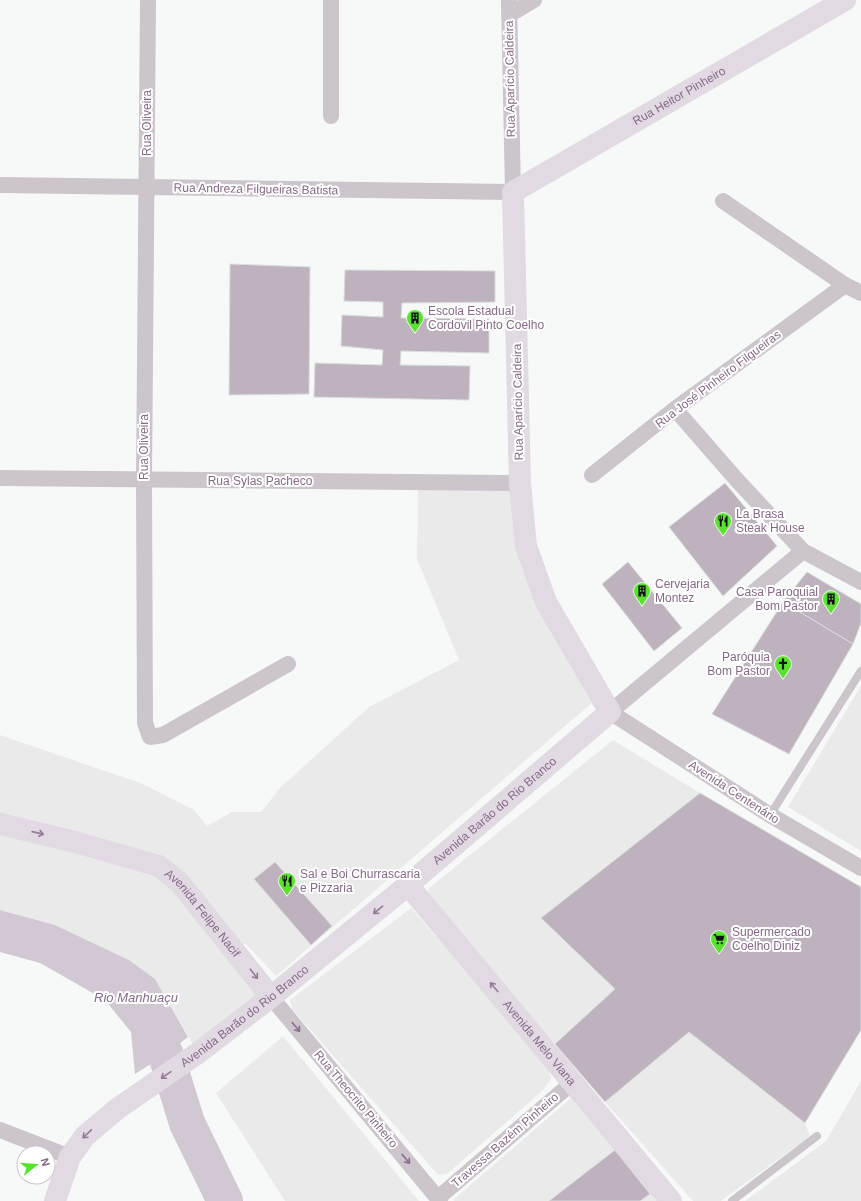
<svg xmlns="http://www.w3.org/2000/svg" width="861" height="1201" font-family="Arial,sans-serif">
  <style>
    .built { fill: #eaeaeb }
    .water { fill: #d2c8d4 }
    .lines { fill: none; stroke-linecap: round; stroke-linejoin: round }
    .river { stroke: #d2c8d4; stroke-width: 36 }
    .building { fill: #beb2bf; stroke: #d9dbda }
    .lane { stroke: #ccc5cc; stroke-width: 8 }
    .street { stroke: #ccc5cc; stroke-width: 16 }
    .secondary { stroke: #e1dae2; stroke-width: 22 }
    .primary { stroke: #e1dae2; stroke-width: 22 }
    .oneway { stroke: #947a96 }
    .oneway2 { stroke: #8a6e8b }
    .labels { text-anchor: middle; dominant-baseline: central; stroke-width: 4; stroke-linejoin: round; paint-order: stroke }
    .street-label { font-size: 12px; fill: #876988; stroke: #fff }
    .poi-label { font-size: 12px; fill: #876988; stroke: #fff; text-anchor: start }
    .water-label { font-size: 13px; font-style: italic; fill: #846a8a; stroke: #fff }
  </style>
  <rect width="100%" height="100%" fill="#f7f9f8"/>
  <g class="built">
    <polygon points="418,482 520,483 526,546 601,695 276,976 247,945 226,938 271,997 198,1053 155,979 129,960 55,925 0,910 0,735 143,784 194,810 207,826 232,812 261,812 280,788 369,707 459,660 417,559"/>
    <polygon points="861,686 861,851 788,807"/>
    <polygon points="613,740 700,793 541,918 615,989 555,1044 483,963 428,898 429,888"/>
    <polygon points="411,908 547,1063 551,1079 542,1091 447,1174 438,1175 292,1009 290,1000"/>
    <polygon points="689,1032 805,1123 810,1136 721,1201 693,1201 605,1102"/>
    <polygon points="283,1036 419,1201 285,1201 216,1093"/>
    <polygon points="861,1081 861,1201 745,1201 826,1141"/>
    <polygon points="571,1098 657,1201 454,1201 454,1199"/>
  </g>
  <polygon class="water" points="0,910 55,925 129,960 155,979 188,1037 165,1055 135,1074 131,1032 105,1000 40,963 0,952"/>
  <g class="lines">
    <polyline class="river" points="144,1011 166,1055 187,1123 225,1201"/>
  </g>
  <g class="building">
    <polygon points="230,264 310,267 309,394 229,395"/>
    <polygon points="345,270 495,271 495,302 402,303 401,318 489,319 489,353 401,351 400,365 470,366 469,400 314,397 315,363 382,365 383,350 341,346 342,315 383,317 383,302 344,301"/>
    <polygon points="725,483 777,546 723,596 669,527"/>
    <polygon points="628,562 682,628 654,651 602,584"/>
    <polygon points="807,572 861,604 861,623 853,644 783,602"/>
    <polygon points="783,602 853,644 789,754 712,714"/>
    <polygon points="700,793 861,887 861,1030 805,1123 689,1032 605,1102 555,1044 615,989 541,918"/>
    <polygon points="275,862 332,926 311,945 254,879"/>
    <polygon points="615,1150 650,1194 640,1201 549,1201"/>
  </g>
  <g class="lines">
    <g class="lane">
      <polyline points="770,815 861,671"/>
      <polyline points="732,1201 817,1136"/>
    </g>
    <g class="street">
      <polyline points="148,0 144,480 145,723 150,737 163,735 288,664"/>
      <polyline points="509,15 534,0"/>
      <polyline points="331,116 331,0"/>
      <polyline points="0,185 513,192 509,0"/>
      <polyline points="723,201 845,285 861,293"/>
      <polyline points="675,409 736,479 803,551 861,582"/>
      <polyline points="592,475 675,409 845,285"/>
      <polyline points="0,478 520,483"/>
      <polyline points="803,551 610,712 770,815 861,868"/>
      <polyline points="271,997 440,1201"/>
      <polyline points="0,1130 70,1157"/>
      <polyline points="438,1198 573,1082"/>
    </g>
    <g class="secondary">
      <path id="s1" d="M0 824 75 842 159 866 180 883 271 997"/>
      <path id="s2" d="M408 885 610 712 546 602 526 546 520 483 513 192 845 0"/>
    </g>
    <path class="primary" id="s3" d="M55 1201 70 1157 85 1136 117 1109 198 1053 271 997 408 885 671 1201"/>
  </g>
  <defs><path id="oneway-shaft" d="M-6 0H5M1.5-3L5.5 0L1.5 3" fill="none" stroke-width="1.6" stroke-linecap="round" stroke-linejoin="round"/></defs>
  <g class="oneway">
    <use href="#oneway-shaft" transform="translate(38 833) rotate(13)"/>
    <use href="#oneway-shaft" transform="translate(378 910) rotate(140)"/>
    <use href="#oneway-shaft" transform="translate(254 974) rotate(52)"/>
    <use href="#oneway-shaft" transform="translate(494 987) rotate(-130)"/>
    <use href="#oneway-shaft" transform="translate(166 1075) rotate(145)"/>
    <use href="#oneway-shaft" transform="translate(87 1134) rotate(136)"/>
  </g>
  <g class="oneway2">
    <use href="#oneway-shaft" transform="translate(296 1027) rotate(50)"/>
    <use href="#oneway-shaft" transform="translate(406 1159) rotate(50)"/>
  </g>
  <defs>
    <g id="building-pin" transform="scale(0.9)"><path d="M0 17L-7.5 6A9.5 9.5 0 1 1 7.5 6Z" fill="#59e22f" stroke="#fff"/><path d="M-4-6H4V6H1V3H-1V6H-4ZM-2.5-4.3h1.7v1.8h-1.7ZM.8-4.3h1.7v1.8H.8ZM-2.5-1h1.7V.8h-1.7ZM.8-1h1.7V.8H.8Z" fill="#111"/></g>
    <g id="restaurant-pin" transform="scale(0.9)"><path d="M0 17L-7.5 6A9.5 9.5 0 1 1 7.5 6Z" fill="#59e22f" stroke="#fff"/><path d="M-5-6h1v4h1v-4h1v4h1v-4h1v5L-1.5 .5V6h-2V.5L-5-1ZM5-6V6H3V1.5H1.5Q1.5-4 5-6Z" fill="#111"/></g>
    <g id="church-pin" transform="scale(0.9)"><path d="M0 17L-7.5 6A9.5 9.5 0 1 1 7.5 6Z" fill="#59e22f" stroke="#fff"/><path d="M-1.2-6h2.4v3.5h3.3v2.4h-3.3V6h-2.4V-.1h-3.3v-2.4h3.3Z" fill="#111"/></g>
    <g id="supermarket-pin" transform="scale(0.9)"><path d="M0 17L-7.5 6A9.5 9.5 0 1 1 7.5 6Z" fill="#59e22f" stroke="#fff"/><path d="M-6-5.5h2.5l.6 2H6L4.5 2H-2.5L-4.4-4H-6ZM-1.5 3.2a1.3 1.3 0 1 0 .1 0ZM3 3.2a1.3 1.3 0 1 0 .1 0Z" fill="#111"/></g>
  </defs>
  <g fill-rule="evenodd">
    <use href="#building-pin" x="415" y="318"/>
    <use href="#restaurant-pin" x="723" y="521"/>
    <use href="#building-pin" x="642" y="591"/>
    <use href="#building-pin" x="831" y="599"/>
    <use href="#church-pin" x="783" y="664"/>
    <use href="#restaurant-pin" x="287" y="881"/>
    <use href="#supermarket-pin" x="719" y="939"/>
  </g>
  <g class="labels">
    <g class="street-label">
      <text transform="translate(510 79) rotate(-91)">Rua Aparício Caldeira</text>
      <text stroke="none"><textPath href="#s2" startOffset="999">Rua Heitor Pinheiro</textPath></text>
      <text transform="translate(147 123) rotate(-90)">Rua Oliveira</text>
      <text transform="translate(256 189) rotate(1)">Rua Andreza Filgueiras Batista</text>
      <text transform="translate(718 379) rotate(-37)">Rua José Pinheiro Filgueiras</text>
      <text transform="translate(518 402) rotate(-91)">Rua Aparício Caldeira</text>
      <text transform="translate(144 447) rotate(-90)">Rua Oliveira</text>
      <text x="260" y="481">Rua Sylas Pacheco</text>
      <text transform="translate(734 792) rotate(33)">Avenida Centenário</text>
      <text stroke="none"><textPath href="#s2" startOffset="114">Avenida Barão do Rio Branco</textPath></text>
      <text stroke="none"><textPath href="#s1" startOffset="229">Avenida Felipe Nacif</textPath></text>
      <text stroke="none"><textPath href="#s3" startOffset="272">Avenida Barão do Rio Branco</textPath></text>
      <text stroke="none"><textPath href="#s3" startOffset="687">Avenida Melo Viana</textPath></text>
      <text transform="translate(356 1099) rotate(50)">Rua Theocrito Pinheiro</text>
      <text transform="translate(505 1140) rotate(-41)">Travessa Bazém Pinheiro</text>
    </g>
    <g class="poi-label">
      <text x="428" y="311">Escola Estadual<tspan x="428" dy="14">Cordovil Pinto Coelho</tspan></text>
      <text x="736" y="514">La Brasa<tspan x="736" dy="14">Steak House</tspan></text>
      <text x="655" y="584">Cervejaria<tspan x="655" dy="14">Montez</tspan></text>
      <text x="818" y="592" text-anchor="end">Casa Paroquial<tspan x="818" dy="14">Bom Pastor</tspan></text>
      <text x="770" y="657" text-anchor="end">Paróquia<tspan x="770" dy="14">Bom Pastor</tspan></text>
      <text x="300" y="874">Sal e Boi Churrascaria<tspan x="300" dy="14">e Pizzaria</tspan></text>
      <text x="732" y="932">Supermercado<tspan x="732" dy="14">Coelho Diniz</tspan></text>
    </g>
    <g class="water-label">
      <text x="136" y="997">Rio Manhuaçu</text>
    </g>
  </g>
  <g transform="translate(36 1165) rotate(73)"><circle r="19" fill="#ffffff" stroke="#cfc3cf"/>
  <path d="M0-3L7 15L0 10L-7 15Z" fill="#59e22f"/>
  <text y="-6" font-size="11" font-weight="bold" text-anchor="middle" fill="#876988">N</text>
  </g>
</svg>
